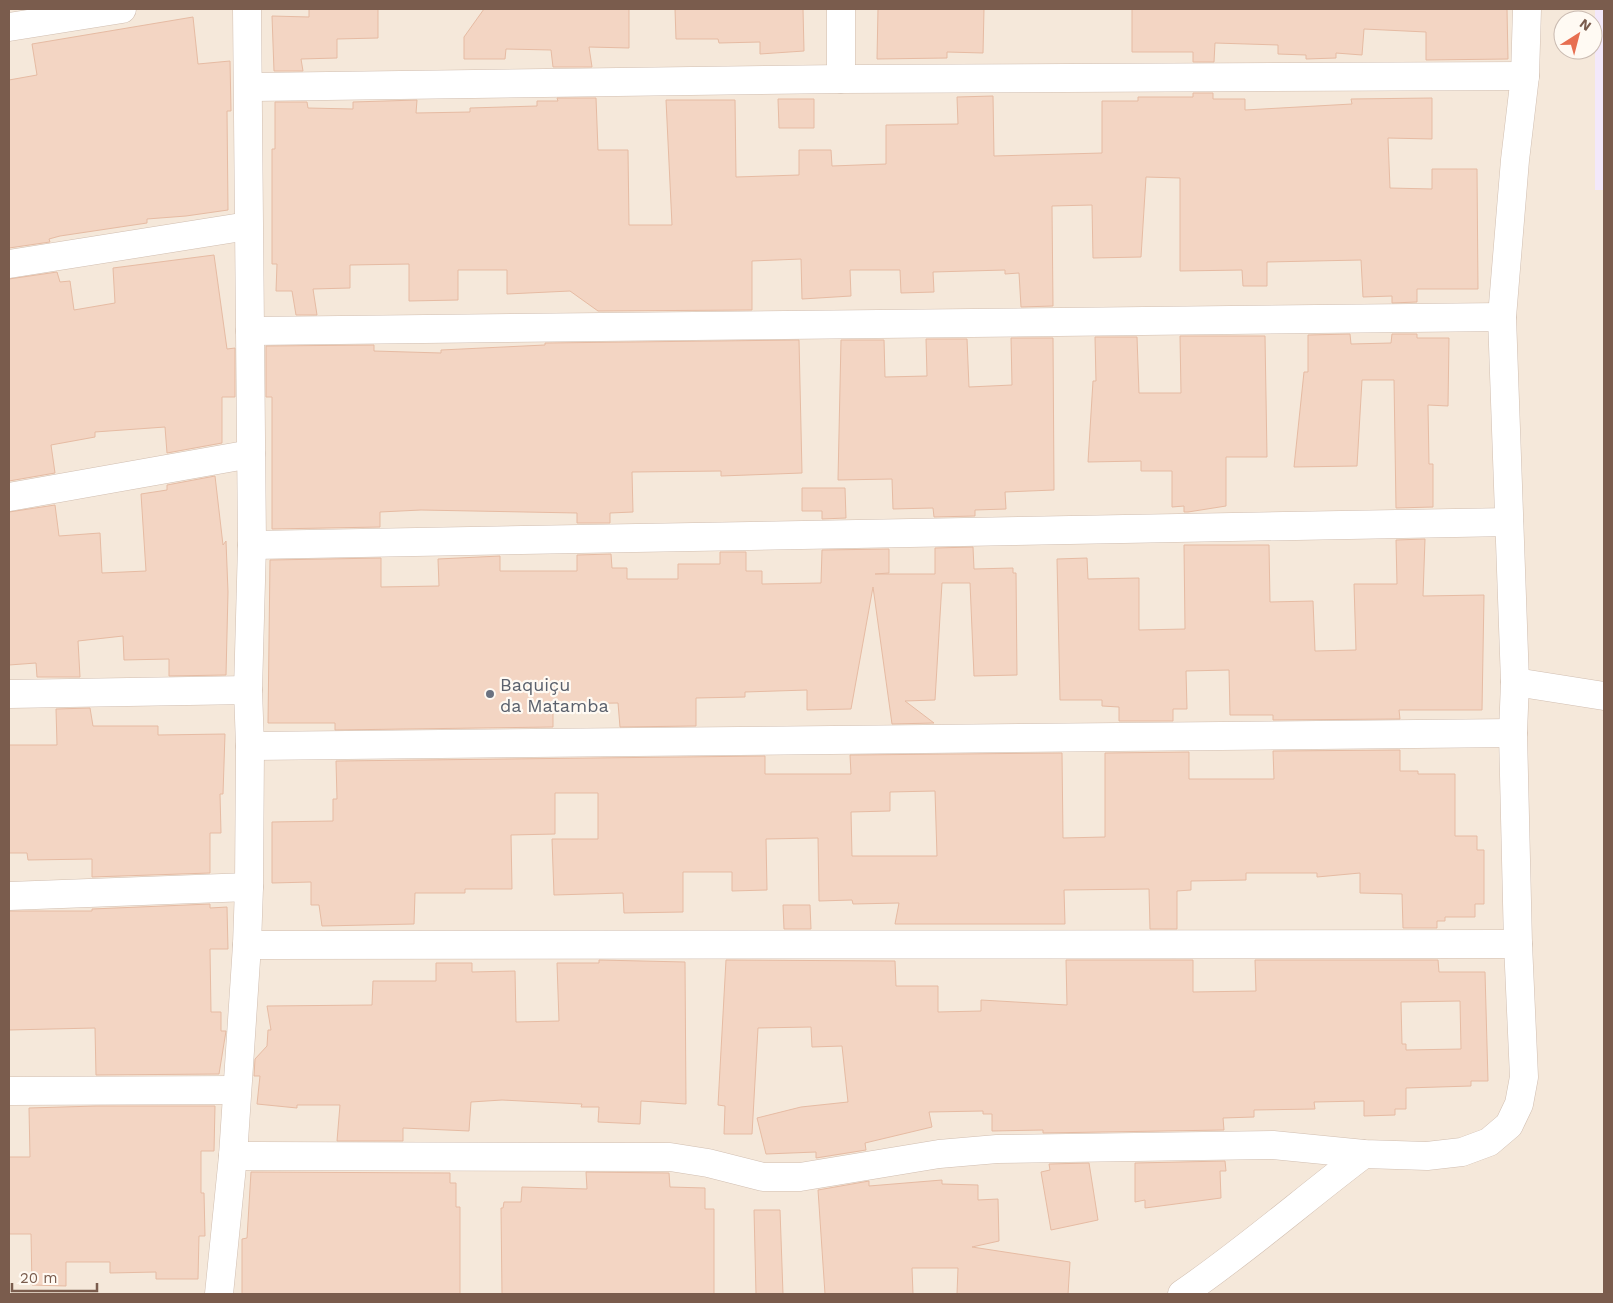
<svg xmlns="http://www.w3.org/2000/svg" width="1613" height="1303" font-family="'Work Sans',sans-serif">
  <style>
    .residential { fill: #f5e8da; fill-rule: evenodd }
    .education { fill: #f3e8fa }
    .building { fill: #f3d5c3; stroke: #e6bba3; fill-rule: evenodd }
    .lines { fill: none; stroke-linecap: round; stroke-linejoin: round }
    .minor-casing { stroke: #d1beb0; stroke-width: 29 }
    .tertiary-casing { stroke: #d1beb0; stroke-width: 29 }
    .minor { stroke: #fff; stroke-width: 28 }
    .tertiary { stroke: #fff; stroke-width: 28 }
    .worship-dot { fill: #6b7280; stroke: #fffaf3; stroke-width: 2 }
    .labels { text-anchor: middle; dominant-baseline: central; stroke-width: 4.5; stroke-linejoin: round; paint-order: stroke }
    .worship-label { font-size: 18px; fill: #5b616d; stroke: #fffaf3; text-anchor: start }
  </style>
  <rect width="100%" height="100%" fill="#fdf6ec"/>
  <path class="residential" d="M9 9H1604V1294H9ZM1563 20H1593V50H1563Z"/>
  <rect class="education" x="1595" y="9" width="9" height="181"/>
  <g class="building">
    <polygon points="309,9 378,9 378,38 337,39 337,58 301,59 303,71 274,71 272,16 309,17"/>
    <polygon points="484,9 629,9 629,48 589,47 592,67 553,67 551,50 506,49 505,59 464,59 464,37"/>
    <polygon points="675,9 803,9 804,51 760,54 760,42 719,43 718,39 676,39"/>
    <polygon points="878,9 984,9 983,53 947,52 947,58 877,59"/>
    <polygon points="1132,9 1507,9 1508,59 1426,60 1426,32 1364,29 1362,55 1336,53 1336,58 1306,59 1306,55 1278,54 1278,45 1215,43 1214,62 1193,62 1193,52 1132,52"/>
    <polygon points="193,17 198,64 230,61 231,111 227,111 228,210 186,216 147,219 147,223 60,236 49,239 50,242 9,248 9,80 37,75 32,44"/>
    <polygon points="1193,93 1213,93 1213,99 1245,99 1245,110 1352,104 1351,99 1432,98 1432,139 1388,138 1390,188 1432,189 1432,169 1477,169 1478,289 1417,289 1417,302 1392,303 1392,296 1363,297 1361,260 1267,262 1267,286 1243,286 1242,270 1180,271 1180,178 1146,177 1141,257 1093,258 1092,205 1052,206 1053,306 1021,307 1019,273 1005,274 1005,270 933,272 934,292 901,293 900,270 850,270 851,296 802,299 801,259 752,261 752,310 598,311 570,291 507,294 507,270 458,270 458,300 409,301 409,264 350,265 350,288 313,289 317,315 296,315 292,291 276,291 277,264 272,264 272,149 275,149 275,102 307,102 308,108 353,109 353,102 417,100 416,113 470,112 470,108 537,106 537,101 558,101 557,98 596,98 598,150 628,150 629,225 672,225 666,100 735,100 736,177 799,175 799,150 831,150 832,166 886,164 886,125 958,124 957,97 993,96 994,156 1102,153 1102,101 1138,101 1138,97 1193,97"/>
    <polygon points="778,99 814,99 814,128 779,128"/>
    <polygon points="214,255 227,349 235,348 235,397 222,397 222,443 167,453 165,427 95,432 95,437 51,445 55,473 9,481 9,279 57,272 60,282 70,281 74,310 115,303 113,268"/>
    <polygon points="1350,334 1351,344 1391,343 1392,334 1417,334 1417,338 1449,338 1448,406 1428,405 1429,464 1433,464 1433,507 1396,508 1394,380 1362,380 1357,466 1294,467 1304,372 1308,372 1308,335"/>
    <polygon points="1180,336 1265,336 1267,457 1226,457 1226,506 1188,512 1184,512 1184,506 1172,507 1172,471 1141,471 1141,461 1088,462 1093,381 1096,381 1095,337 1137,337 1139,393 1181,393"/>
    <polygon points="1011,338 1053,338 1054,490 1005,492 1006,509 975,510 975,516 934,517 933,508 893,509 892,479 838,480 841,340 884,340 885,377 927,376 926,339 967,339 969,387 1012,385"/>
    <polygon points="799,340 802,473 721,476 721,471 632,472 633,512 610,513 610,523 577,523 577,513 421,510 380,512 380,527 272,529 272,397 266,397 266,346 374,345 374,351 441,353 441,350 545,345 545,343"/>
    <polygon points="215,476 223,545 226,541 228,592 226,675 169,676 169,659 124,660 123,636 78,641 80,677 37,677 36,663 9,665 9,512 55,505 59,536 100,533 102,573 146,571 141,494 167,490 167,485"/>
    <polygon points="802,488 845,488 846,518 822,519 822,511 802,511"/>
    <polygon points="1425,539 1423,596 1484,595 1482,710 1399,710 1400,719 1273,720 1273,715 1230,715 1229,670 1186,671 1187,709 1173,709 1173,721 1119,721 1119,707 1102,706 1102,700 1060,700 1057,559 1087,558 1088,579 1139,578 1139,630 1185,629 1184,545 1269,545 1270,602 1313,601 1315,651 1356,650 1354,584 1397,584 1396,540"/>
    <polygon points="973,547 974,569 1013,568 1013,573 1016,573 1017,675 974,676 970,583 942,583 935,700 905,701 934,723 892,724 873,587 851,709 807,710 807,690 745,692 745,697 696,698 696,726 620,727 618,703 553,704 553,727 335,730 335,723 268,723 270,560 381,558 381,587 439,586 438,559 500,556 500,571 577,571 577,555 611,554 612,568 627,568 627,579 678,579 678,564 720,564 720,552 746,552 746,571 762,571 762,584 821,583 822,550 889,549 889,573 875,574 935,574 935,548"/>
    <polygon points="90,708 93,726 158,726 158,735 225,734 223,794 220,794 221,833 210,833 210,873 92,877 92,859 28,860 27,853 9,853 9,745 57,745 56,709"/>
    <path d="M1400 750V771H1418V774H1455V836H1477V850H1484V904H1475V917H1445V921H1437V928H1403L1402 894 1360 893V873L1317 877V873H1246V880L1191 881V890L1177 891V929H1150L1149 889 1064 890 1065 924H895L899 903 853 904 852 900 819 901 818 838 766 839 767 890 732 891V872H683V912L624 913 623 893 554 895 552 839H598V793H555V834L511 835 512 889H465V893H415L414 924 322 926 319 905H311V882L272 883V822L333 821V799H337L336 761 765 756V774H851L850 755 1062 753 1063 838 1105 837V753L1189 752V779H1274L1273 751ZM935 791 937 856H852L851 812 890 811V792Z"/>
    <polygon points="210,904 210,908 227,907 228,949 210,949 211,1012 221,1012 221,1031 226,1031 219,1074 96,1075 95,1028 9,1030 9,911 92,911 92,909"/>
    <polygon points="783,905 810,905 811,929 784,929"/>
    <polygon points="599,960 685,962 686,1104 641,1101 640,1124 598,1122 599,1107 581,1107 582,1104 502,1100 471,1102 469,1131 403,1128 403,1141 337,1141 340,1105 297,1105 297,1108 257,1104 260,1076 254,1076 255,1059 267,1046 268,1030 271,1030 267,1006 372,1005 373,981 436,981 436,963 472,963 472,972 515,971 516,1022 559,1021 557,963 599,963"/>
    <path d="M726 960 895 961 896 986H938V1012L981 1011V1000L1067 1005 1066 960H1193V992L1256 991 1255 960H1438L1439 972H1485L1488 1081H1471V1086L1406 1088V1109H1395V1115L1364 1116V1101L1314 1102 1315 1109 1254 1110V1117L1223 1118 1224 1130 1043 1133V1130L992 1131V1114H983V1111L929 1112 932 1127 865 1143 866 1150 816 1158V1152L766 1154 757 1118 801 1107 848 1102 842 1046 812 1047 811 1027 758 1028 752 1134H724L725 1106 718 1105ZM1460 1001 1461 1049 1406 1050V1044H1402L1401 1002Z"/>
    <polygon points="96,1106 215,1106 214,1151 201,1151 201,1193 204,1193 205,1236 199,1236 198,1279 156,1279 156,1272 110,1273 110,1262 66,1262 66,1286 32,1285 31,1234 9,1234 9,1157 30,1157 29,1108"/>
    <polygon points="1225,1161 1226,1171 1220,1171 1221,1198 1145,1208 1145,1200 1135,1202 1135,1163"/>
    <polygon points="1089,1163 1098,1220 1051,1230 1041,1172 1050,1170 1049,1164"/>
    <polygon points="251,1172 450,1173 450,1183 456,1183 456,1207 460,1207 460,1294 242,1294 242,1239 247,1238"/>
    <polygon points="586,1172 669,1173 670,1187 705,1188 705,1209 714,1209 714,1294 502,1294 501,1208 503,1208 504,1202 521,1202 522,1187 587,1189"/>
    <polygon points="942,1180 942,1184 978,1185 978,1200 998,1199 999,1241 972,1247 1070,1262 1068,1294 957,1294 958,1268 912,1268 913,1294 825,1294 818,1190 869,1181 869,1186"/>
    <polygon points="754,1210 780,1210 783,1294 756,1294"/>
  </g>
  <g class="lines">
    <g class="minor-casing">
      <g id="minor">
        <polyline points="841,9 841,79 1525,76"/>
        <polyline points="9,27 122,9"/>
        <polyline points="249,87 841,79"/>
        <polyline points="9,264 248,226"/>
        <polyline points="250,331 1502,317"/>
        <polyline points="9,497 251,454"/>
        <polyline points="252,545 1509,522"/>
        <polyline points="1515,682 1604,696"/>
        <polyline points="9,694 248,690"/>
        <polyline points="250,746 1513,733"/>
        <polyline points="9,896 249,887"/>
        <polyline points="247,945 1518,944"/>
        <polyline points="9,1091 236,1090"/>
        <polyline points="233,1156 670,1157 708,1163 763,1177 800,1177 939,1154 997,1149 1273,1145 1364,1154 1427,1156 1462,1152 1489,1142 1509,1125 1519,1104 1524,1077 1518,944 1513,733 1515,682 1502,317 1515,160 1525,76 1527,9"/>
        <path d="M1182 1294C1245 1251 1303 1200 1364 1154"/>
      </g>
    </g>
    <g class="tertiary-casing">
      <polyline id="tertiary" points="219,1294 233,1156 247,945 249,887 250,746 248,690 252,545 247,9"/>
    </g>
    <use href="#minor" class="minor"/>
    <use href="#tertiary" class="tertiary"/>
  </g>
  <circle class="worship-dot" cx="490" cy="694" r="5"/>
  <g class="labels">
    <g class="worship-label">
      <text x="500" y="684">Baquiçu<tspan x="500" dy="21">da Matamba</tspan></text>
    </g>
  </g>
  <rect width="1613" height="1303" fill="none" stroke="#7a5c4d" stroke-width="20"/>
  <g transform="translate(1578 35) rotate(36)"><circle r="24" fill="#fffaf3" stroke="#cabbb1"/>
  <path d="M0-4L9 19L0 12L-9 19Z" fill="#e76f51"/>
  <text y="-8" font-size="14" font-weight="bold" text-anchor="middle" fill="#7a5c4d">N</text>
  </g>
  <path d="M12 1283v8h85v-8" fill="none" stroke="#7a5c4d" stroke-width="2.5"/>
  <text x="20" y="1283" font-size="15" fill="#7a5c4d" stroke="#fffaf3" stroke-width="4" paint-order="stroke">20 m</text>
</svg>
